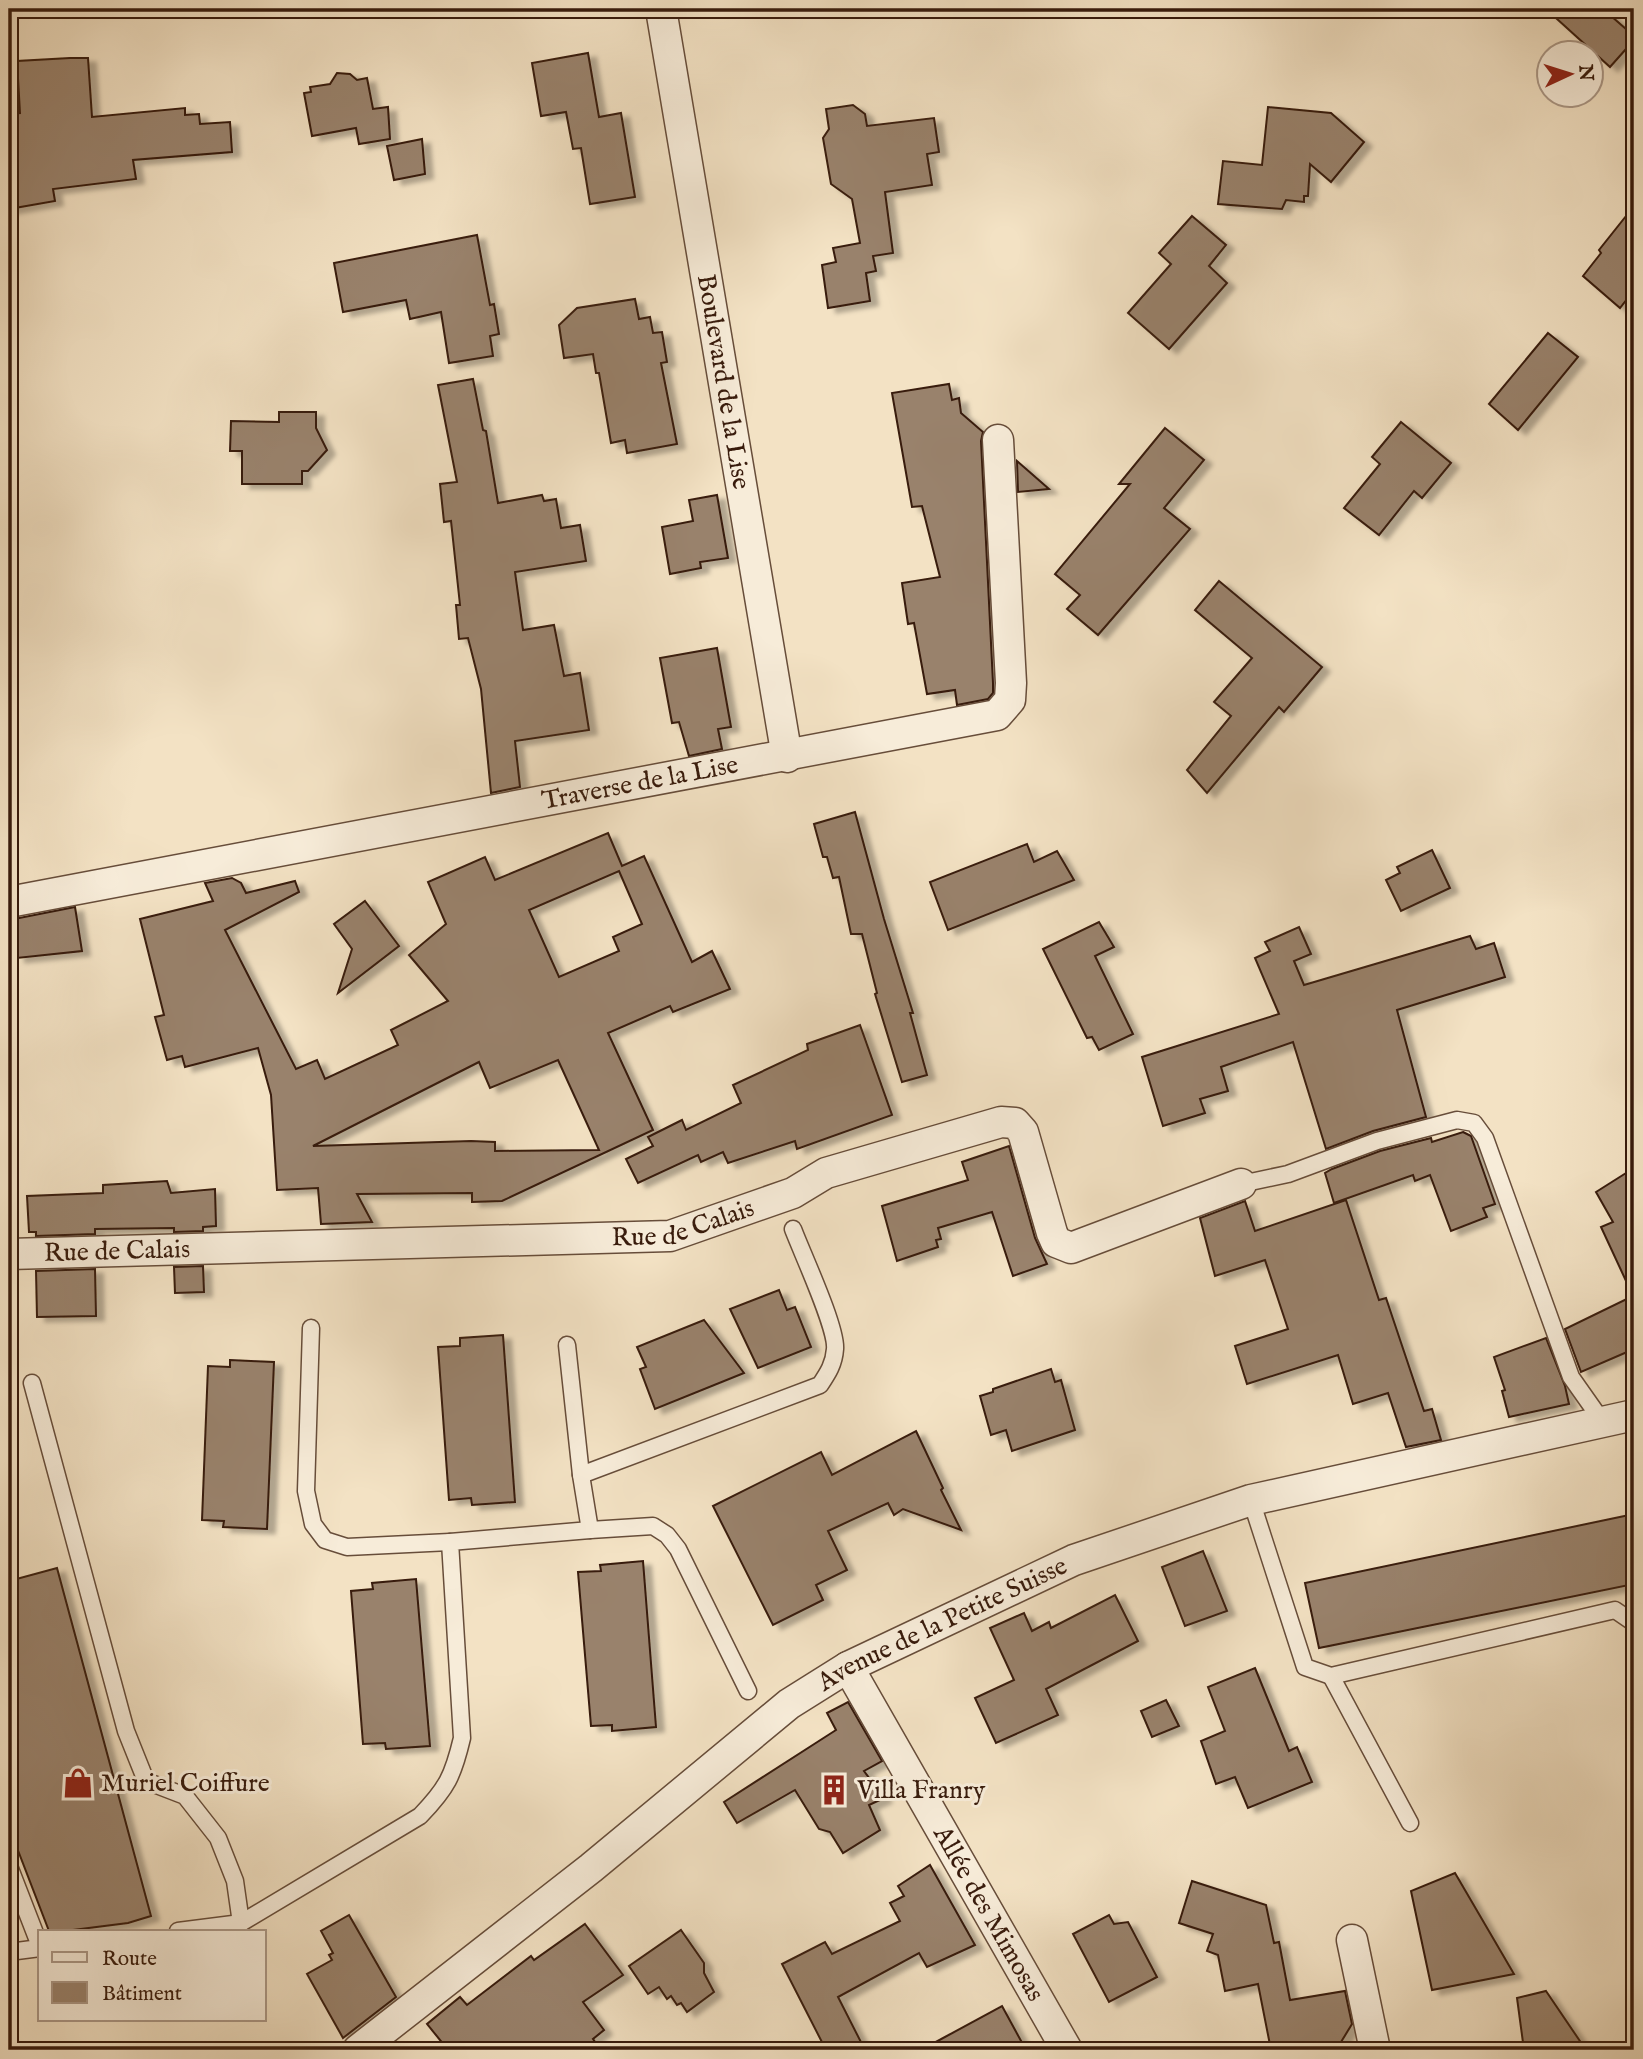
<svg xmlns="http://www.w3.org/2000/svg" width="1643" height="2059" font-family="'IM FELL English',serif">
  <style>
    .building { fill: #99826c; stroke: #381b0c; stroke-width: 2; fill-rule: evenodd; filter: url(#shadow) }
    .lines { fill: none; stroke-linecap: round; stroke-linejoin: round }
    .service-casing { stroke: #674d3a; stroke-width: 19 }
    .minor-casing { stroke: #674d3a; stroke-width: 33 }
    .service { stroke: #f7ecd9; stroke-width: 16 }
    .minor { stroke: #f7ecd9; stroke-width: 30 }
    .labels { text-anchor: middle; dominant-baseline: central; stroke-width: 6; stroke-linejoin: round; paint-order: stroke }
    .street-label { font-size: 26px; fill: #381b0c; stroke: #f7ecd9 }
    .poi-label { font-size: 26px; fill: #381b0c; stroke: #f7ecd9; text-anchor: start }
  </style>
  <defs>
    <filter id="shadow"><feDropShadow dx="8" dy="4.5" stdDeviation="2" flood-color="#0004"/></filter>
  </defs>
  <rect width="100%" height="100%" fill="#f3e2c4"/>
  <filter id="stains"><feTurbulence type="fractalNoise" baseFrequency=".00286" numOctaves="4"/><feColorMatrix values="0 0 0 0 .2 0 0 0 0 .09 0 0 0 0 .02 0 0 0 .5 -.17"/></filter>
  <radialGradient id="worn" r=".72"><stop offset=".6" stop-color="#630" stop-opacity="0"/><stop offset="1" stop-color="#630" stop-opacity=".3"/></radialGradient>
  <g class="building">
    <polygon points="1546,9 1603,9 1634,36 1634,40 1610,67"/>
    <polygon points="588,53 599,117 621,113 635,197 590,204 581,148 573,149 566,112 541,116 532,63"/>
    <polygon points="70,58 88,58 92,117 185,108 185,115 199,114 200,124 230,122 232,152 133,160 136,179 53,189 55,201 9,209 9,114 20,113 17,61"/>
    <polygon points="337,73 350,74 357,80 367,78 373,109 388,107 390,139 359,144 356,128 312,136 304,93 311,92 310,87 330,84"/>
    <polygon points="853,105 865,114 867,126 934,118 939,152 927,154 932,185 885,192 893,253 873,256 876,271 866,273 870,301 828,308 822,265 836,262 833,248 860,243 852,199 831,184 823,138 829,129 826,109"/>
    <polygon points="1268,107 1331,113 1364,142 1331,182 1310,164 1308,196 1304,196 1304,202 1286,200 1282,209 1218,204 1223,161 1262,165"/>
    <polygon points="422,139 425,174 394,180 387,146"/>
    <polygon points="1634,206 1634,290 1620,308 1583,276 1601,253 1599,250"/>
    <polygon points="1192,216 1226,245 1209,266 1227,283 1169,349 1128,313 1171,264 1159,253"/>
    <polygon points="477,235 490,305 494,304 499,334 490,336 493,356 449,363 441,312 410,319 406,300 343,312 334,263"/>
    <polygon points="635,299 639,319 650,317 653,333 662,332 667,362 661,363 677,444 627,453 625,440 611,443 599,373 596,373 593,354 564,358 559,325 577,308"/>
    <polygon points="1548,333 1578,357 1518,430 1489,404"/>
    <polygon points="473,379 483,430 486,431 498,503 542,495 544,501 556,499 561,528 580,525 586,561 515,572 523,630 554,625 564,676 580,673 589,730 515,741 520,787 491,793 481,689 468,638 459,639 456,605 460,605 451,521 444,522 440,484 457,482 438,385"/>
    <polygon points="949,384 952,400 959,398 961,413 983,432 981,441 993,683 993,693 988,699 957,705 955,690 927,694 914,623 908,624 902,583 940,577 922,506 912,507 892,393"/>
    <polygon points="279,412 316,412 316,428 327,450 308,471 302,471 302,484 242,484 242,451 230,451 231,421 279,422"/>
    <polygon points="1401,422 1451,463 1422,498 1414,491 1379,535 1344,508 1380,464 1372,457"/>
    <polygon points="1165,428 1204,460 1164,508 1190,529 1098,635 1067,609 1080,595 1055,574 1130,484 1119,484"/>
    <polygon points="1017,461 1049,489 1018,492"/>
    <polygon points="717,495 728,558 700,562 701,568 670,574 662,527 693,521 689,500"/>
    <polygon points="1219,581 1322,667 1284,712 1279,707 1207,793 1187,770 1231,716 1214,702 1252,658 1195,610"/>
    <polygon points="717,648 731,727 718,729 722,749 689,756 679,722 672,723 660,658"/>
    <polygon points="855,812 884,919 913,1013 910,1013 927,1075 902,1082 875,994 877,993 862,934 851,934 839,877 833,878 827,857 823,857 814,824"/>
    <path d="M608 833 622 866 644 856 692 962 712 951 730 989 673 1012 670 1006 608 1033 653 1130 502 1201 472 1202V1193L357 1194 372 1222 321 1224 318 1188 277 1190 271 1095 258 1048 185 1067 182 1056 167 1060 155 1017 164 1015 140 919 213 901 205 883 232 878 241 883 246 893 295 881 299 892 225 930 296 1069 317 1060 325 1079 398 1045 391 1030 448 1001 409 955 446 924 428 882 485 857 495 880ZM619 871 642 924 613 937 619 951 559 977 529 910ZM558 1060 599 1150 495 1151V1142L471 1141 313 1146 479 1062 490 1088Z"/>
    <polygon points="1027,844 1034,862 1057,851 1074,880 948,930 930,882"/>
    <polygon points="1432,850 1450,888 1401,911 1386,880 1400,873 1397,867"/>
    <polygon points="365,901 399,946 338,993 352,949 334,924"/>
    <polygon points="75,907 82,951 17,958 14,919"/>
    <polygon points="1099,922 1114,947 1095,956 1133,1034 1099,1050 1092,1037 1087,1038 1043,949"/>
    <polygon points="1299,927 1311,954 1294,961 1304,985 1470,936 1476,949 1494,943 1505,977 1397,1010 1426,1117 1373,1131 1326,1149 1293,1042 1221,1067 1228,1091 1200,1099 1205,1113 1163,1126 1142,1057 1279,1014 1255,958 1270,951 1265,942"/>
    <polygon points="860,1025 892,1115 797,1149 795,1141 728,1163 723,1152 701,1162 698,1155 638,1183 626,1159 653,1146 648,1137 682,1120 686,1130 741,1103 733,1085 808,1050 807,1044"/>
    <polygon points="1463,1132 1471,1136 1495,1204 1483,1208 1487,1217 1451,1231 1430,1175 1415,1181 1413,1175 1334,1203 1325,1173 1332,1169 1380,1151 1431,1138 1432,1142"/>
    <polygon points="1009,1146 1035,1238 1047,1264 1013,1276 992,1212 938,1228 941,1239 936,1240 938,1247 897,1261 882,1206 968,1180 962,1162"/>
    <polygon points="1634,1168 1634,1349 1581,1372 1565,1329 1633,1296 1601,1227 1613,1222 1596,1192"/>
    <polygon points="167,1181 171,1193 215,1189 216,1226 203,1227 203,1231 174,1232 174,1228 95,1229 95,1234 36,1236 36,1232 29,1232 27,1196 103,1193 103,1185"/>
    <polygon points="1346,1200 1379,1300 1386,1298 1424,1411 1432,1409 1441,1440 1406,1447 1388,1393 1353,1404 1338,1355 1247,1384 1235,1346 1288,1329 1265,1260 1215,1276 1200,1218 1245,1201 1255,1231"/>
    <polygon points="203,1266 204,1292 175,1293 174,1267"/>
    <polygon points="95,1269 96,1316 37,1317 36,1271"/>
    <polygon points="779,1290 787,1310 795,1307 811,1347 758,1368 730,1309"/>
    <polygon points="704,1320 744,1373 655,1409 640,1369 646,1367 637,1347"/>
    <polygon points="503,1335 515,1502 472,1505 471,1498 449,1500 438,1347 460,1346 460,1338"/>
    <polygon points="1546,1338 1565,1386 1569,1404 1509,1417 1502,1391 1505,1390 1494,1357"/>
    <polygon points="230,1360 274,1362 267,1529 223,1527 224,1521 202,1520 208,1366 230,1367"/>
    <polygon points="1051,1369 1055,1382 1061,1380 1075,1430 1012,1451 1006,1430 991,1435 980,1396 993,1392 993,1389"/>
    <polygon points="916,1431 943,1488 941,1490 961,1530 903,1509 894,1515 888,1503 828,1531 847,1570 816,1585 823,1600 773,1625 713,1506 821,1452 832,1475"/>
    <polygon points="1634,1514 1634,1584 1319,1648 1305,1583"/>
    <polygon points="1203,1551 1227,1611 1185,1626 1162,1567"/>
    <polygon points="643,1561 656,1727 612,1731 612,1725 591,1726 578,1572 601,1571 600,1565"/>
    <polygon points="57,1568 151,1916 128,1923 65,1931 49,1931 9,1827 9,1581"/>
    <polygon points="416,1579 430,1746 386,1749 385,1743 363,1744 351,1591 373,1589 372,1583"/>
    <polygon points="1115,1595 1138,1641 1046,1689 1058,1715 996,1743 975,1698 1014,1680 990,1628 1024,1613 1032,1631 1049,1622 1051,1628"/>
    <polygon points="1255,1668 1289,1751 1297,1747 1312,1782 1248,1808 1235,1777 1216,1784 1201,1741 1225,1731 1208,1687"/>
    <polygon points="1166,1700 1179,1726 1152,1737 1141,1711"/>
    <polygon points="848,1702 882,1761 864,1771 884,1798 869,1805 880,1830 843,1853 830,1832 819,1829 795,1790 737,1823 724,1802 836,1730 827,1713"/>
    <polygon points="930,1865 975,1945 927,1967 919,1953 838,1997 865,2050 826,2050 782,1964 825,1942 832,1954 900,1921 890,1903 904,1896 898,1886"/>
    <polygon points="1455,1873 1514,1974 1432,1990 1411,1891"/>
    <polygon points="1192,1881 1266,1905 1274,1943 1279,1942 1290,2000 1345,1991 1352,2024 1341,2042 1338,2042 1340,2050 1271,2050 1258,1984 1225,1991 1218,1955 1207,1951 1213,1934 1179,1923"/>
    <polygon points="349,1915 396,1997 343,2038 307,1974 332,1960 329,1955 333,1953 321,1931"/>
    <polygon points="1109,1915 1114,1924 1128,1922 1157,1977 1109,2002 1073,1934"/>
    <polygon points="585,1924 623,1975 583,2002 604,2030 593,2039 601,2050 448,2050 427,2024 460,1997 467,2005 531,1956 534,1960"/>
    <polygon points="681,1930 704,1963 704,1973 714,1992 687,2012 681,2003 677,2005 671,1996 667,1999 659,1987 648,1994 629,1966"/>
    <polygon points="1546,1991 1586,2050 1524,2050 1517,1998"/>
    <polygon points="1002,2006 1026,2050 921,2050"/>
  </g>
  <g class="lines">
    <g class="service-casing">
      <g id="service">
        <polyline points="1241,1184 1288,1174 1377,1141 1457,1120 1474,1123 1485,1138 1571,1377 1602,1421"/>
        <polyline points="311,1328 306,1491 313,1524 325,1540 347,1547 450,1542"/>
        <polyline points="567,1345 581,1475"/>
        <polyline points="32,1383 126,1731 146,1781 185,1796 218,1838 235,1881 241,1923"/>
        <polyline points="1251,1500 1305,1667 1331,1676 1615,1610 1634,1623"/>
        <polyline points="590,1530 653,1526 667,1535 678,1549 748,1691"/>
        <polyline points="1331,1676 1410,1823"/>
        <polyline points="9,1866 40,1946"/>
        <path d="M178 1931 241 1923 420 1816C447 1788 453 1776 462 1738L450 1542 590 1530 581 1475 820 1385C828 1373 834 1364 835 1349 837 1328 802 1253 793 1229"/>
        <polyline points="9,1952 40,1948"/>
      </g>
    </g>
    <g class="minor-casing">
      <g id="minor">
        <path id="s1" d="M661 9 787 757"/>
        <path id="s2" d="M9 902 997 715 1010 700 1011 683 998 440"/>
        <path id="s3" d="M9 1254 670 1236 793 1193 826 1173 1001 1122 1015 1123 1023 1132 1052 1233 1056 1242 1071 1248 1241 1184"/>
        <path id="s4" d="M848 1667 1067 2050"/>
        <polyline points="1352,1940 1375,2050"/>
        <path id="s5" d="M358 2050 591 1868 789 1704 848 1667 1074 1560 1251 1500 1634 1415"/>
      </g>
    </g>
    <use href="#service" class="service"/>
    <use href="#minor" class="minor"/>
  </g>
  <defs>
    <g id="shop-bare" transform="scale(2.415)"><path d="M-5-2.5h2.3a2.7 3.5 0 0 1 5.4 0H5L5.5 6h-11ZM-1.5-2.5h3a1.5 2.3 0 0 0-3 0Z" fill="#8f2418" stroke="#f7ecd9" stroke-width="2.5" paint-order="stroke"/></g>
    <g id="building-bare" transform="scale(2.415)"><path d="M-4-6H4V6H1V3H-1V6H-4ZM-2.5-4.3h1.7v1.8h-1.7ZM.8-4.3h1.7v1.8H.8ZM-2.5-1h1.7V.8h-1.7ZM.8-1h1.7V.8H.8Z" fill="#8f2418" stroke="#f7ecd9" stroke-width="2.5" paint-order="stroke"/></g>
  </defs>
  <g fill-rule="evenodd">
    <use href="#shop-bare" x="78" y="1783"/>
    <use href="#building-bare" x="834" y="1790"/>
  </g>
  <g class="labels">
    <g class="street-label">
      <text stroke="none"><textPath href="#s1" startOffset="378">Boulevard de la Lise</textPath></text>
      <text stroke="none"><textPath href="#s2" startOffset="642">Traverse de la Lise</textPath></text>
      <text stroke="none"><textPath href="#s3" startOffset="676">Rue de Calais</textPath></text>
      <text stroke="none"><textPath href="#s3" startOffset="108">Rue de Calais</textPath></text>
      <text stroke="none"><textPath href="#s5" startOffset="726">Avenue de la Petite Suisse</textPath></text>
      <text stroke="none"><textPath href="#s4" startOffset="284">Allée des Mimosas</textPath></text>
    </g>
    <g class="poi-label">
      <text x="101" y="1783">Muriel Coiffure</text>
      <text x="857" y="1790">Villa Franry</text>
    </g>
  </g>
  <rect width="1643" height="2059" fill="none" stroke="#f3e2c4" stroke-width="35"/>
  <rect x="10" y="10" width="1622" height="2038" fill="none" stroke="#381b0c" stroke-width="3.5"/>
  <rect x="18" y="18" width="1608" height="2024" fill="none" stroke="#381b0c" stroke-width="2"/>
  <rect x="38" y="1930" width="228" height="91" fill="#f7ecd9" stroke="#ab9887" stroke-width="2"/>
  <rect x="52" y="1952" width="35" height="10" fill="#f7ecd9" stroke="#ab9887" stroke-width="2"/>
  <text x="102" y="1965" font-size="21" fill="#381b0c">Route</text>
  <rect x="52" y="1982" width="35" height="21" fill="#99826c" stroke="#ab9887" stroke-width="2"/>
  <text x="102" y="2000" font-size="21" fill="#381b0c">Bâtiment</text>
  <g transform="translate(1570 74) rotate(86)"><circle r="33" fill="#f7ecd9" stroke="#ab9887" stroke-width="2"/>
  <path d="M0-5L12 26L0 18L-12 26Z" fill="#8f2418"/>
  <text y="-10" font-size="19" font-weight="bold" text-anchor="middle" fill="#381b0c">N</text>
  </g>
  <rect width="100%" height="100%" filter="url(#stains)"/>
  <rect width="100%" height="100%" fill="url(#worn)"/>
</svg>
